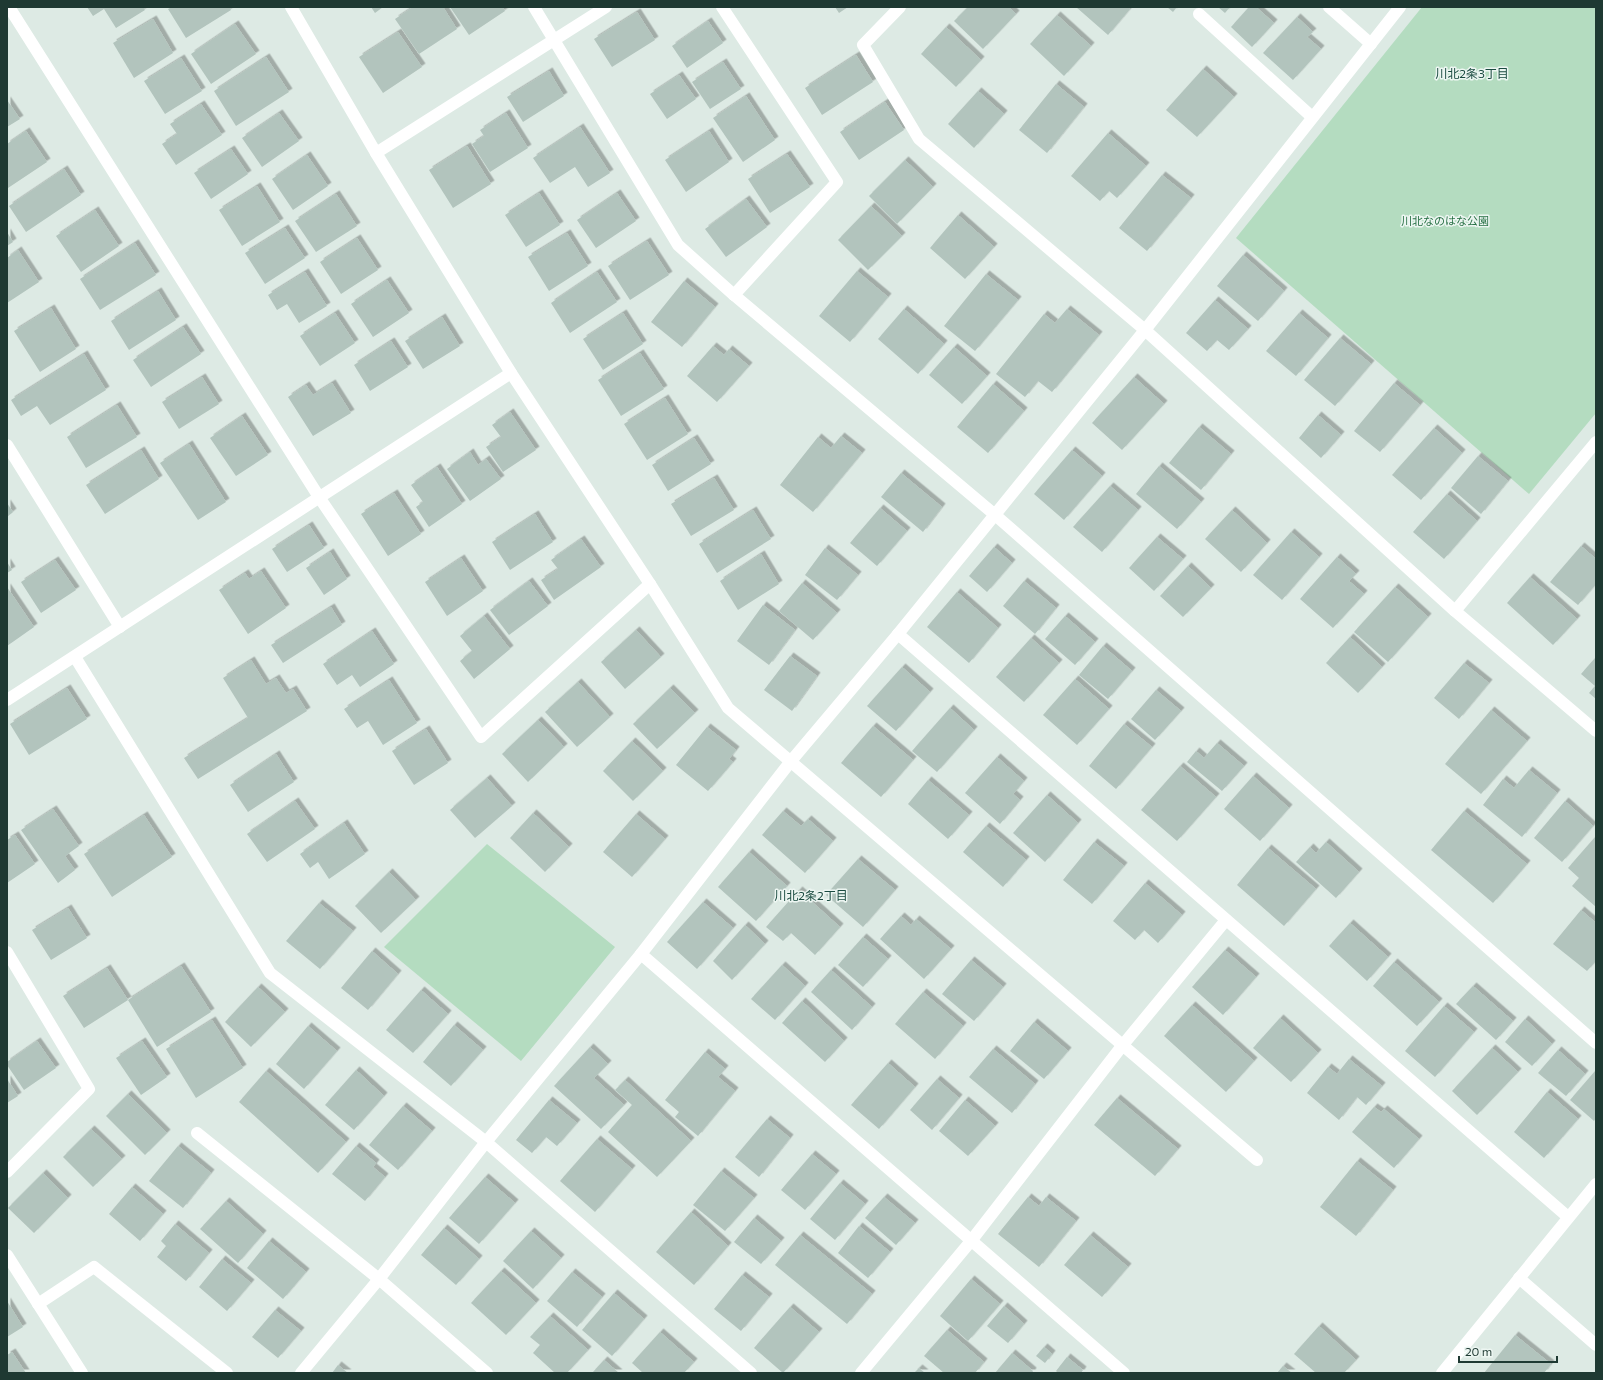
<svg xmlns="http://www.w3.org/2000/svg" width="1603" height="1380" font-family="Commissioner,'Noto Sans JP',sans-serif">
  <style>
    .green { fill: #b4dcc0 }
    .building { fill: #b2c4bd; filter: url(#shadow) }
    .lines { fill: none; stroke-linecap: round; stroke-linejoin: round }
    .minor { stroke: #fff; stroke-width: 12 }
    .labels { text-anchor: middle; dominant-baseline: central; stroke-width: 3; stroke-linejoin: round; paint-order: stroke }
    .park-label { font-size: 11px; fill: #287145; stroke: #edf6f2 }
    .neighbourhood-label { font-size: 12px; fill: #1a4b40; stroke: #edf6f2 }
  </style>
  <defs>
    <filter id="shadow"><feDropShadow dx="3.5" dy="-3.5" stdDeviation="0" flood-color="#0004"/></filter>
  </defs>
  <rect width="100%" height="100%" fill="#ddeae4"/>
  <g class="green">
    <polygon points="1422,7 1596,7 1596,413 1529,494 1236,238"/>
    <polygon points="487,844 615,947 521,1061 384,947"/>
  </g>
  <g class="building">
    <polygon points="87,7 143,7 145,10 116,28 104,9 93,16"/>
    <polygon points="172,7 229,7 231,10 186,38 168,9"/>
    <polygon points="371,7 383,7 375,13"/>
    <polygon points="413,7 443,7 457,29 419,54 395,19"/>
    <polygon points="450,7 503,7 505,11 469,35"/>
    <polygon points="835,7 848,7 839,13"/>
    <polygon points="968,7 1009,7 1016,14 983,49 954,21"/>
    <polygon points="1076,7 1127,7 1130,9 1108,35"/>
    <polygon points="1167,7 1177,7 1173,12"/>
    <polygon points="1218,7 1230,7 1225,13"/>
    <polygon points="1249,7 1256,7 1274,23 1252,47 1231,27"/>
    <polygon points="637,12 655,40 612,67 594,39"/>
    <polygon points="1057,15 1091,46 1064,76 1030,44"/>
    <polygon points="1297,17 1313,32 1307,37 1321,49 1293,80 1263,53"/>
    <polygon points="153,19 173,53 134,78 113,43"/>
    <polygon points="708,21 723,43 687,68 672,46"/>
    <polygon points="235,24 256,54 211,84 191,54"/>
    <polygon points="946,27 981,60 956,87 921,54"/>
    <polygon points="398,32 422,67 383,93 359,57"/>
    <polygon points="856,55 873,82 822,115 805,88"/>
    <polygon points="266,57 289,92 236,126 214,91"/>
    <polygon points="181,58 202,91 165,114 144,81"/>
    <polygon points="723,62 741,89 710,109 692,82"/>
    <polygon points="1203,69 1234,97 1197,137 1166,110"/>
    <polygon points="549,71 564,96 523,122 507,97"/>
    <polygon points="679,75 696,99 667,119 650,94"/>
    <polygon points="1056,84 1084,107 1047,153 1019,130"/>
    <polygon points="978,91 1004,114 974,148 948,124"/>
    <polygon points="746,96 775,140 743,162 713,118"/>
    <polygon points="7,100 20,119 7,127"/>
    <polygon points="885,102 904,130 859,160 840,132"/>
    <polygon points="201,104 222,135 176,165 162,144 177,134 170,124"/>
    <polygon points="279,113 299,141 262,167 242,138"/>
    <polygon points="506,113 528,148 490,172 472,144 484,136 480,130"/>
    <polygon points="580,127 610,173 588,187 575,167 550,183 533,158"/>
    <polygon points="26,131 47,162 8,188 7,144"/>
    <polygon points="709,131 729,162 686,192 665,160"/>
    <polygon points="1108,133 1146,166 1117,198 1109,191 1100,201 1071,176"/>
    <polygon points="467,146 491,184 453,208 429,170"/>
    <polygon points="231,149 248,174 211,199 194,173"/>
    <polygon points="787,154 810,187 770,213 748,179"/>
    <polygon points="307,155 328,186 293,210 272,179"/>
    <polygon points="905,160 933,187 897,224 869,196"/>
    <polygon points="64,169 81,195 26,232 9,206"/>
    <polygon points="1162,175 1191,198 1147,251 1119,228"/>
    <polygon points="257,186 280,222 242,246 219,210"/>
    <polygon points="539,193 560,225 526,247 505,215"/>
    <polygon points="617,193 636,221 596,248 577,220"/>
    <polygon points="336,194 357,226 316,252 295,221"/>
    <polygon points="746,199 767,227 726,257 705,229"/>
    <polygon points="871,206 902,236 868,270 838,240"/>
    <polygon points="95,210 119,246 81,272 56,236"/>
    <polygon points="958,215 994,247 965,279 930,248"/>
    <polygon points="285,228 305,258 265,284 245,253"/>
    <polygon points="7,232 13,242 7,246"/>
    <polygon points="567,233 588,266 549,291 528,257"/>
    <polygon points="357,238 378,270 341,294 320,262"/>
    <polygon points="647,241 669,275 630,300 608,266"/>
    <polygon points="135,243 156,275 100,310 80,279"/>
    <polygon points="18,250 39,282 7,303 7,258"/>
    <polygon points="1243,255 1284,291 1258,321 1217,286"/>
    <polygon points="857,271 888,297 850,342 819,316"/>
    <polygon points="305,272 327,306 299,323 287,304 277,310 268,295"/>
    <polygon points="597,272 617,302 570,333 551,303"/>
    <polygon points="986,274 1018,300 975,351 944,326"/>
    <polygon points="387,280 409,313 373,337 351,304"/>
    <polygon points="684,281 715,307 682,347 651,322"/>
    <polygon points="158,291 176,320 129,350 111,321"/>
    <polygon points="1215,300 1248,329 1229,350 1217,340 1207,351 1186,333"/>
    <polygon points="51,308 76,349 40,372 14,331"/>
    <polygon points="904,309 944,344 918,374 878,339"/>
    <polygon points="1067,309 1099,335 1052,392 1038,381 1025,397 996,374 1044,314 1055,323"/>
    <polygon points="335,313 355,343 320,366 300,336"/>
    <polygon points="623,313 643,344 603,370 583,339"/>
    <polygon points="1299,313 1328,338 1296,376 1266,351"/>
    <polygon points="442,317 460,346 423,369 405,341"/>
    <polygon points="183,327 201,354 151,387 133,360"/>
    <polygon points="1340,338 1371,364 1335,406 1304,380"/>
    <polygon points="391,341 408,367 370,391 354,365"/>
    <polygon points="713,346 724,355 729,349 749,366 717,402 687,376"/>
    <polygon points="954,347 987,376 962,404 929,375"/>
    <polygon points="640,353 664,389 621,416 598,380"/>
    <polygon points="84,354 106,390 50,425 37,406 21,416 11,400"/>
    <polygon points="202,377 219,404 179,429 162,402"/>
    <polygon points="1134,377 1164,404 1122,450 1092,423"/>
    <polygon points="332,383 351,413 313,436 288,397 306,385 313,395"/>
    <polygon points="1394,383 1420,405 1380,452 1354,431"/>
    <polygon points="993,384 1024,411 988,453 957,427"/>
    <polygon points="665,398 688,434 647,460 624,424"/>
    <polygon points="117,405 137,437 86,468 67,437"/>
    <polygon points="510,412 536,450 503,472 486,447 501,437 492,425"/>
    <polygon points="1318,415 1341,435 1321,458 1299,438"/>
    <polygon points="242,416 268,455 236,476 210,438"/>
    <polygon points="1199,427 1231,454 1201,490 1169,463"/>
    <polygon points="1434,428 1462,453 1421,500 1392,475"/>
    <polygon points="841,436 862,453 813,512 780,485 818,437 831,448"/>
    <polygon points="694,438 711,464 668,491 652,465"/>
    <polygon points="189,444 226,502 198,520 160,463"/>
    <polygon points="141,450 159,479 105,514 86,485"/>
    <polygon points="1072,450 1102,476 1064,520 1034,494"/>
    <polygon points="470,452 478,465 486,459 501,479 470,501 447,469"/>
    <polygon points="1478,456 1508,481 1481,514 1451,488"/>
    <polygon points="1159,466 1201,502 1177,529 1136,494"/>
    <polygon points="437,467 462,504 429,527 416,507 423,502 411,485"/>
    <polygon points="901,473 942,507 923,532 881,497"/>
    <polygon points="714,478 734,510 691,536 671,504"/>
    <polygon points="1110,486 1138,510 1102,552 1073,527"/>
    <polygon points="394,493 421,534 388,556 361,514"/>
    <polygon points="1447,494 1477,521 1444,559 1413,532"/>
    <polygon points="7,503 13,512 7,517"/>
    <polygon points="880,508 907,531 877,566 850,543"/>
    <polygon points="753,510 771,539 717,573 699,544"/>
    <polygon points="1232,510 1267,543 1241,572 1205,539"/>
    <polygon points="535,514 553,542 510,570 492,542"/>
    <polygon points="309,525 324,548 287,572 272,549"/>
    <polygon points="1291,532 1319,557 1282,600 1253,575"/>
    <polygon points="1157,537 1183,559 1154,591 1129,568"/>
    <polygon points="581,539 601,567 554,600 541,580 558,569 551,560"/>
    <polygon points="1581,546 1596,559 1596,584 1578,605 1550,582"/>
    <polygon points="994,547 1012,563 987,592 969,576"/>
    <polygon points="825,548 858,575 837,600 805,575"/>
    <polygon points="330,552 347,579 324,595 306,568"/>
    <polygon points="761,554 779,584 738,610 720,581"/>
    <polygon points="1337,557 1356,574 1349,581 1364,594 1333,628 1300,599"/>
    <polygon points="461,558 483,591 447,616 425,582"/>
    <polygon points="55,560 76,590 41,613 21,582"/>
    <polygon points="7,562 12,570 7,573"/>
    <polygon points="1188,566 1211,588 1183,617 1160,596"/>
    <polygon points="261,571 286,608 248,634 219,590 245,573 249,579"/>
    <polygon points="1530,577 1577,619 1553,645 1507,603"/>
    <polygon points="529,581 548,606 509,635 490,610"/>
    <polygon points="1024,581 1056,608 1035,634 1003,606"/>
    <polygon points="802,583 837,613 813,640 779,611"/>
    <polygon points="7,587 34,627 7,646"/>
    <polygon points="1395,587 1428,617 1388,662 1354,632"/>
    <polygon points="957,592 998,628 969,663 927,627"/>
    <polygon points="763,605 795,630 769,665 737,641"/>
    <polygon points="331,607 342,625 283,663 271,645"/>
    <polygon points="484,616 510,649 474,679 460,661 472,651 460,636"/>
    <polygon points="1065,616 1095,642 1075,665 1045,639"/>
    <polygon points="636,630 661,657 625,689 601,662"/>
    <polygon points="372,631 394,664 360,687 352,675 337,685 323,664"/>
    <polygon points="1350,637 1382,667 1358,693 1326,663"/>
    <polygon points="1031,638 1059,663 1024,702 996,677"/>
    <polygon points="1103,646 1132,671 1108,699 1079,675"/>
    <polygon points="790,656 817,676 792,711 764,690"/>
    <polygon points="1596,657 1596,699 1589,693 1595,686 1581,674"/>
    <polygon points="251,660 266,684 276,678 286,693 293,689 307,711 198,779 184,758 248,718 223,678"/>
    <polygon points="1464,663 1489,683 1459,719 1434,698"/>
    <polygon points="902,667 930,692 896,731 867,706"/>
    <polygon points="1075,679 1109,709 1077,745 1043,715"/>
    <polygon points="389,680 417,723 383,745 368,721 357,728 344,709"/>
    <polygon points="578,682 610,717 577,747 545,712"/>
    <polygon points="67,688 87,719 29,755 10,724"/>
    <polygon points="670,688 695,713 657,749 633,724"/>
    <polygon points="1156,690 1181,711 1155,740 1131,719"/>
    <polygon points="950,708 974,730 937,772 912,751"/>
    <polygon points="1491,710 1527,741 1481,794 1445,764"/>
    <polygon points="538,720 564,747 528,782 502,754"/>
    <polygon points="1124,724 1152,747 1116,789 1089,766"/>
    <polygon points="873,726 913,760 881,797 841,763"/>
    <polygon points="707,727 736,750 729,759 733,762 708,791 676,765"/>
    <polygon points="426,729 448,763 414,785 392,751"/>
    <polygon points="632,741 663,771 633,801 603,771"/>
    <polygon points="1217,743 1244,766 1222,791 1187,762 1196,751 1204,758"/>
    <polygon points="276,754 294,782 248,812 230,785"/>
    <polygon points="997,757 1024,781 1013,794 1020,800 1000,824 965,793"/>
    <polygon points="1180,766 1216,797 1177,841 1141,810"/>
    <polygon points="1529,770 1557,793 1522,837 1483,805 1503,779 1514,788"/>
    <polygon points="1253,776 1289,808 1260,841 1224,809"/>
    <polygon points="487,778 512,806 475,838 450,810"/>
    <polygon points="928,780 969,815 948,839 908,804"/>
    <polygon points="1047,795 1078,823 1045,862 1013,833"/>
    <polygon points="295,801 315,829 267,862 247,834"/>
    <polygon points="1565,801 1593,826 1562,862 1534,838"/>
    <polygon points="53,809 79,846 65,856 75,870 58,883 21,830"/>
    <polygon points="783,811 801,826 808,819 833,841 805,873 762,835"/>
    <polygon points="1464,811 1527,864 1493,903 1431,850"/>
    <polygon points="533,813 569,847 545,872 510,838"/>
    <polygon points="636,814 665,839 632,877 603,852"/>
    <polygon points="144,815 172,857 112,897 84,854"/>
    <polygon points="344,823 365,854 329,879 318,862 310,868 300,854"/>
    <polygon points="986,826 1026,860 1003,887 963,852"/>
    <polygon points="15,835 35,864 7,883 7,840"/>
    <polygon points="1596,836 1596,907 1572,886 1579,878 1568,868"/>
    <polygon points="1094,842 1124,866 1092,904 1063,880"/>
    <polygon points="1326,842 1359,872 1336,898 1296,862 1310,847 1316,853"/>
    <polygon points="1268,848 1316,889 1284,926 1237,885"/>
    <polygon points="749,852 787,886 756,921 718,887"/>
    <polygon points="858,859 895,890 863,927 826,895"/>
    <polygon points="389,872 416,900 381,933 355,906"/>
    <polygon points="1145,883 1182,915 1158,943 1144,930 1135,940 1113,921"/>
    <polygon points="799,890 840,927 815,955 791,933 783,941 766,927"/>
    <polygon points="703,902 733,928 697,969 667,942"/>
    <polygon points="319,903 353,931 320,969 286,941"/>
    <polygon points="68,908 87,938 51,960 32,930"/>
    <polygon points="1581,910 1596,923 1596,961 1587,971 1553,944"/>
    <polygon points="901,916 911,925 916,919 951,949 924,979 880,939"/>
    <polygon points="1350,923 1388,957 1367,981 1329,946"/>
    <polygon points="745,925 765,944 732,980 713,961"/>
    <polygon points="863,937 888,959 863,987 838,965"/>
    <polygon points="1225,950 1256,977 1223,1015 1192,987"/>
    <polygon points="372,951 398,974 368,1010 341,988"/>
    <polygon points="971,960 1003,987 974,1021 942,994"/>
    <polygon points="1394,962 1439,1002 1417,1026 1373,986"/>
    <polygon points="782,965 805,986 775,1020 751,999"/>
    <polygon points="181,966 211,1012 157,1047 128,1000"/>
    <polygon points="107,968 128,1000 84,1028 63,996"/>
    <polygon points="831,970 872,1007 852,1030 811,992"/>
    <polygon points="1473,986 1513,1021 1496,1040 1456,1004"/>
    <polygon points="258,987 285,1012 251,1047 225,1022"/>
    <polygon points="421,990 448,1014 413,1053 386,1030"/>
    <polygon points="923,992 963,1026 935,1059 895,1024"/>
    <polygon points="802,1001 844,1041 825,1062 782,1023"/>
    <polygon points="1192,1005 1254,1061 1226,1092 1164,1036"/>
    <polygon points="1444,1006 1474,1032 1435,1077 1405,1051"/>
    <polygon points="1280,1018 1318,1053 1291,1082 1253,1048"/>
    <polygon points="1525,1019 1552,1044 1532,1066 1505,1042"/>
    <polygon points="212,1020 243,1068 196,1098 166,1049"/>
    <polygon points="1034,1022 1068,1051 1044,1079 1010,1051"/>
    <polygon points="454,1025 483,1050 451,1086 423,1062"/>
    <polygon points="308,1026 337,1051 304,1089 276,1064"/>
    <polygon points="37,1041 56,1068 24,1090 7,1065 7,1062"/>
    <polygon points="142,1041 167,1077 141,1095 116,1058"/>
    <polygon points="590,1047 608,1064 594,1078 624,1105 601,1129 554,1086"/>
    <polygon points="1492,1048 1518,1072 1477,1115 1452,1091"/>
    <polygon points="993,1049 1035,1084 1012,1113 969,1077"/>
    <polygon points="1558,1050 1585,1074 1566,1096 1538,1073"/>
    <polygon points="705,1052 725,1069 718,1077 735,1091 698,1136 675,1117 679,1112 665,1100"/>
    <polygon points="1349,1059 1382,1086 1366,1105 1357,1097 1339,1120 1307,1093 1328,1067 1337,1074"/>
    <polygon points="888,1063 915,1087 879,1129 851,1105"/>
    <polygon points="356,1070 384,1096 354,1130 325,1105"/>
    <polygon points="1596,1070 1596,1118 1594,1121 1570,1100"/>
    <polygon points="266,1071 346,1142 318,1173 239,1102"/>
    <polygon points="7,1079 18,1096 7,1103"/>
    <polygon points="937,1079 959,1098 932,1130 910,1110"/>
    <polygon points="625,1080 691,1141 657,1177 608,1132 632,1105 615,1090"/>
    <polygon points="1547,1092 1578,1119 1544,1158 1514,1132"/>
    <polygon points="128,1094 167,1133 145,1155 106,1116"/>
    <polygon points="1117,1098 1178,1149 1155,1176 1094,1125"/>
    <polygon points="549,1100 577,1123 557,1146 546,1137 532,1153 516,1140"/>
    <polygon points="965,1100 995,1126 968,1156 939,1131"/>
    <polygon points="403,1106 432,1131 398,1170 369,1145"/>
    <polygon points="1374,1107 1381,1112 1384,1109 1419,1139 1394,1168 1352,1132"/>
    <polygon points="767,1119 790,1138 759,1177 735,1157"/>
    <polygon points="91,1129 122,1159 93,1187 63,1157"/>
    <polygon points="597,1139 632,1169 595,1212 560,1181"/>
    <polygon points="178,1146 211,1173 183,1208 149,1181"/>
    <polygon points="356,1146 376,1163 373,1167 385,1177 365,1201 332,1174"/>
    <polygon points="812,1154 836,1174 805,1210 781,1190"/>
    <polygon points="1357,1161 1393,1190 1356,1236 1320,1207"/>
    <polygon points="721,1171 754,1198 725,1231 693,1205"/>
    <polygon points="43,1173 68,1198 34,1233 8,1208"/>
    <polygon points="485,1177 515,1203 479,1244 449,1218"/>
    <polygon points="840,1183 865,1204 835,1240 810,1219"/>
    <polygon points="132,1187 163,1214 140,1241 109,1214"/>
    <polygon points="884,1197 915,1223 896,1245 865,1218"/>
    <polygon points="1028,1197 1039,1206 1046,1197 1076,1221 1039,1267 998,1234"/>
    <polygon points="226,1201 263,1234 238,1263 200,1229"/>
    <polygon points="691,1212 728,1246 694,1285 656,1252"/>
    <polygon points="754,1218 781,1241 761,1264 734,1242"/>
    <polygon points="175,1224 209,1253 186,1281 157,1257 166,1246 161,1241"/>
    <polygon points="859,1226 890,1252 868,1278 838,1253"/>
    <polygon points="444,1228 479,1259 456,1285 421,1255"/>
    <polygon points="531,1231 561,1258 533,1289 503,1261"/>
    <polygon points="800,1235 872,1294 847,1324 775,1265"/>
    <polygon points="1090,1235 1128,1267 1102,1297 1064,1265"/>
    <polygon points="269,1241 306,1272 283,1299 247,1268"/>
    <polygon points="222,1259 251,1283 227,1311 199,1287"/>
    <polygon points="501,1271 536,1303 506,1335 471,1303"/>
    <polygon points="572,1272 602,1297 577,1327 547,1301"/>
    <polygon points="742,1275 769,1297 741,1331 714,1309"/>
    <polygon points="971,1279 1000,1304 968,1341 940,1316"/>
    <polygon points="614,1293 644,1319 612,1356 582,1330"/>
    <polygon points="7,1301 23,1327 7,1337"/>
    <polygon points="1004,1306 1024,1324 1008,1343 987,1326"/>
    <polygon points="790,1307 819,1332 783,1373 754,1348"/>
    <polygon points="275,1310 301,1331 278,1358 252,1337"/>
    <polygon points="550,1316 588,1350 567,1373 555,1373 533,1353 540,1345 530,1337"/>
    <polygon points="1319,1326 1356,1360 1344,1373 1316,1373 1294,1354"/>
    <polygon points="947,1330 984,1362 975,1373 944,1373 924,1356"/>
    <polygon points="660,1332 694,1362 684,1373 643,1373 632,1363"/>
    <polygon points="1515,1335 1551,1364 1544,1373 1484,1373"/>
    <polygon points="1044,1347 1052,1354 1045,1363 1036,1356"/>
    <polygon points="12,1352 26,1373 7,1373 7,1355"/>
    <polygon points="1012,1353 1033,1371 1032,1373 995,1373"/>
    <polygon points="1067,1357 1083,1370 1081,1373 1058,1373 1056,1371"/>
    <polygon points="604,1360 619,1373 592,1373"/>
    <polygon points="338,1365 348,1373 332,1373"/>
    <polygon points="1283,1366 1292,1373 1277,1373"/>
    <polygon points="919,1368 925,1373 914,1373"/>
  </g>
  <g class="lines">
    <g class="minor">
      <polyline points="9,7 319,497 481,737 650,584"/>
      <polyline points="291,7 376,153 511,373 650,584 728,708 1257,1160"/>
      <polyline points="534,7 678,245 734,295 994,514 1596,1043"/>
      <polyline points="722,7 837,182 734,295"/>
      <polyline points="900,7 863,45 919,139 1145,330 1455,611 1596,731"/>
      <polyline points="1329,7 1371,44"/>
      <polyline points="1199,14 1312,117"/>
      <polyline points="376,153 606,7"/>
      <polyline points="7,445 120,627"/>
      <polyline points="1455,611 1596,442"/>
      <polyline points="898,634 1568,1217"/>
      <polyline points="75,657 270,973 486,1142 751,1373"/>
      <polyline points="7,700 511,373"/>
      <polyline points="7,952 89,1089 7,1172"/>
      <polyline points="641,954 1124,1373"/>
      <polyline points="197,1133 379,1279 487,1373"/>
      <polyline points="7,1255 82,1373"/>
      <polyline points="1519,1278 1596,1345"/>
      <polyline points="38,1304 94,1267 227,1373"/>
      <polyline points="301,1373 379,1279 486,1142 641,954 791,761 898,634 1145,330 1400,7"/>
      <polyline points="861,1373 971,1241 1122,1046 1226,920"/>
      <polyline points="1442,1373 1596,1184"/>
    </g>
  </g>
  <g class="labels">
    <g class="park-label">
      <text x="1445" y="220">川北なのはな公園</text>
    </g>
    <g class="neighbourhood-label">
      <text x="1472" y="73">川北2条3丁目</text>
      <text x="811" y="895">川北2条2丁目</text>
    </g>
  </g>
  <rect width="1603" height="1380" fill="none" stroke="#1e3932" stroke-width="16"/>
  <path d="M1459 1356v6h98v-6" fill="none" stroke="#1e3932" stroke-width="2"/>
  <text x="1465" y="1356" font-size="12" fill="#1e3932" stroke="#edf6f2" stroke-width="3" paint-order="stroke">20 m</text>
</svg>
